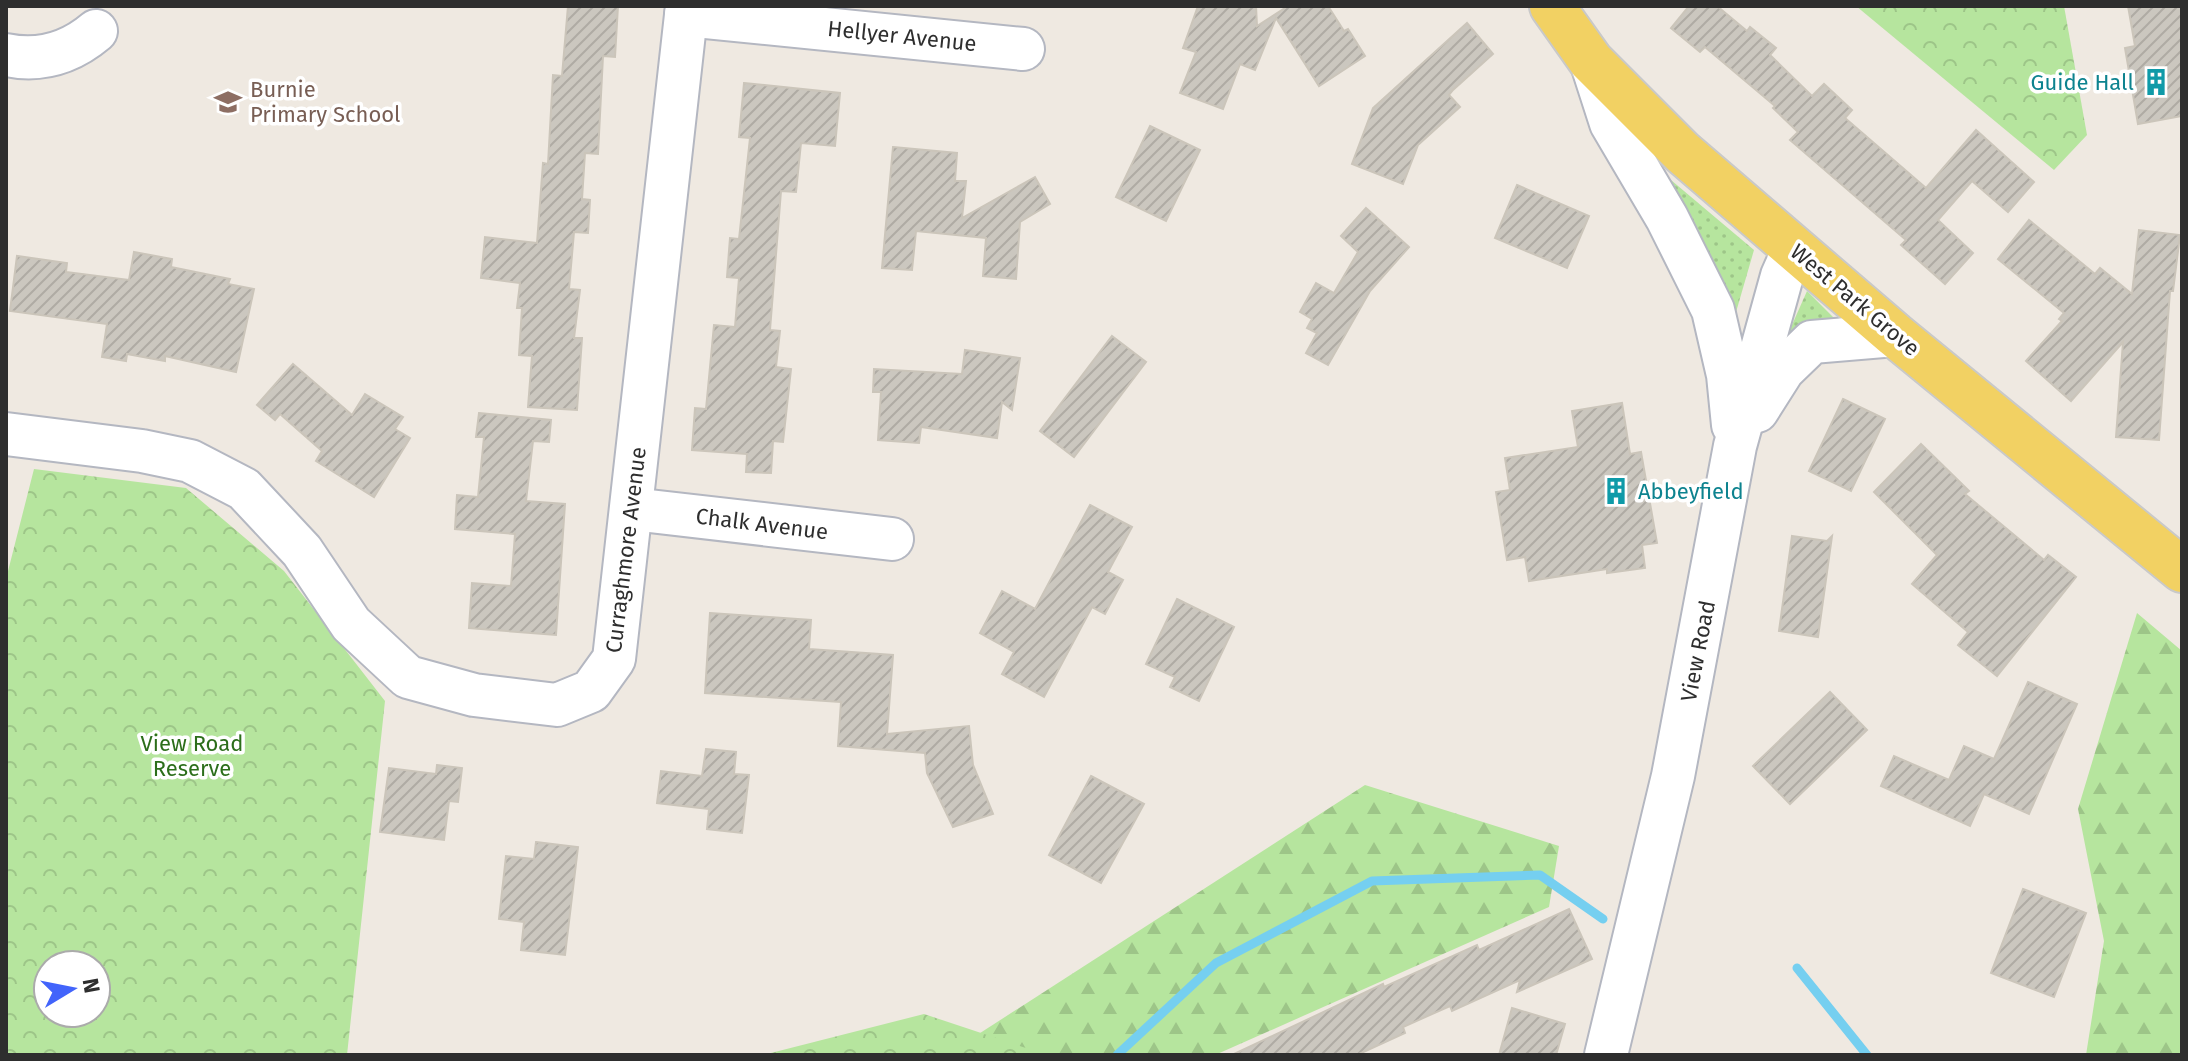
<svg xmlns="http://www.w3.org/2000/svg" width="2188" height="1061" font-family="'Fira Sans',sans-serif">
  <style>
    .grass { fill: url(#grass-dots) }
    .forest { fill: url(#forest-firs) }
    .park { fill: url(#park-crowns); fill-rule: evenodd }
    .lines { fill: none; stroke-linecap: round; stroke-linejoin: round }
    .stream { stroke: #75cff0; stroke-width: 9 }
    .building { fill: url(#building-hatch); stroke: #cbc5ba; stroke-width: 2 }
    .minor-casing { stroke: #b4b7c1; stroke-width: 46 }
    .major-casing { stroke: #c9c9c9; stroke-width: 48 }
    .minor { stroke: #fff; stroke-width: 42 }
    .major { stroke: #f2d163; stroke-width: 44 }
    .labels { text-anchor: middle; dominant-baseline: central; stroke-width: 7; stroke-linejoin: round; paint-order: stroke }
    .street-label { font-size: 22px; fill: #2e2e2e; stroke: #fff }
    .culture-label { font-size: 22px; fill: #0d838f; stroke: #fff; text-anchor: end }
    .education-label { font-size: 22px; fill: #785e54; stroke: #fff; text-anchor: start }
    .park-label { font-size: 22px; fill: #2c6e1b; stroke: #fff }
  </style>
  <defs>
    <pattern id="grass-dots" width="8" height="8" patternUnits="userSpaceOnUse" patternTransform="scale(2)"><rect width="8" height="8" fill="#b6e59e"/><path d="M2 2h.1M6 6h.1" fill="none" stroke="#9dc588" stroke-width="1.8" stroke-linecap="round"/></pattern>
    <pattern id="forest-firs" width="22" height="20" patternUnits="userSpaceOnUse" patternTransform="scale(2)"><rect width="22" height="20" fill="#b6e59e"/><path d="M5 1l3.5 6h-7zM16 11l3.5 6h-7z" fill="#9dc588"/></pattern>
    <pattern id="park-crowns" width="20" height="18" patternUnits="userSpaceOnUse" patternTransform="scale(2)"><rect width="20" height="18" fill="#b6e59e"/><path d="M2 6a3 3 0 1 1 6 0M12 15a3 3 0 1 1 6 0" fill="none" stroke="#9dc588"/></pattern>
    <pattern id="building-hatch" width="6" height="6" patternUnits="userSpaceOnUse" patternTransform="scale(2)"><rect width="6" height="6" fill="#cbc7bf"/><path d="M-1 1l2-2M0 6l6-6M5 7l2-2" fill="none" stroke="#afaba4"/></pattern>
  </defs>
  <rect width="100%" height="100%" fill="#efe9e1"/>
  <g class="grass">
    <polygon points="1646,159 1754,250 1732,326"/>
    <polygon points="1807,291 1835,319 1784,343"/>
  </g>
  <g class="forest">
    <polygon points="2137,613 2182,651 2182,1055 2086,1055 2104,941 2078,809"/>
    <polygon points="1365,785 1559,846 1549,907 1215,1055 946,1055"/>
  </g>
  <g class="park">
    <polygon points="1856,6 2064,6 2087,135 2054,170"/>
    <path d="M34 469 186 488 284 571 385 701 347 1055H6V579ZM48 965H96V1013H48Z"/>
    <polygon points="924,1014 1047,1055 763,1055"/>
  </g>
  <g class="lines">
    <g class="stream">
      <polyline points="1797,968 1867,1055"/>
      <polyline points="1117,1055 1216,963 1372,881 1540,875 1603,919"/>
    </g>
  </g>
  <g class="building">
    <polygon points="568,6 618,6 615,57 603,56 598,154 585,153 582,199 590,200 588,233 574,232 569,289 580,290 574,338 582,338 577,410 528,407 532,356 519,355 522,308 517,308 520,283 481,278 485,237 537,243 543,163 548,164 553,75 562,76"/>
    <polygon points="1198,6 1256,6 1257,26 1288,6 1328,6 1344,31 1348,29 1365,56 1319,86 1276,18 1255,70 1240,64 1223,109 1180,93 1196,52 1183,48"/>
    <polygon points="1689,6 1717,6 1747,31 1750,27 1776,48 1770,55 1812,96 1824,84 1852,110 1845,118 1926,188 1976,130 2034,182 2008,212 1972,181 1938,220 1973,253 1945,284 1901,245 1906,240 1790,140 1798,132 1773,108 1775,106 1705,47 1700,52 1671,28"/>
    <polygon points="2128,6 2182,6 2182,116 2138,124 2125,48 2135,46"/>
    <polygon points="1467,23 1493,54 1453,90 1449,95 1460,107 1418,145 1403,184 1352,164 1373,108"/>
    <polygon points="744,83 840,93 835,146 801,143 796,192 781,191 770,330 780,331 776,367 791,369 783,442 773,441 771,473 746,472 747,454 692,450 695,408 706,409 714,325 735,327 739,278 727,277 730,238 739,239 750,138 739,137"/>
    <polygon points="1150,126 1200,150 1166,221 1116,197"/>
    <polygon points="893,147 957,153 955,181 966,181 962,218 1035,177 1050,204 1020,222 1016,279 983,276 986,238 916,231 912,270 882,268"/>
    <polygon points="1517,185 1589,216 1567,268 1495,238"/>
    <polygon points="1366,208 1409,247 1370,291 1328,365 1306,353 1317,333 1307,328 1312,319 1300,312 1316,283 1334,293 1358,252 1341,236"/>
    <polygon points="2029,220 2095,274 2100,268 2132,294 2139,230 2180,235 2173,291 2170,291 2159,440 2116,437 2123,342 2071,401 2026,361 2062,321 2059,319 2064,313 1998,259"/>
    <polygon points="134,252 172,259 171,267 230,279 228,284 254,289 236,372 165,356 165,361 127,354 126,361 102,357 107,324 10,311 17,256 67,263 66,272 129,280"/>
    <polygon points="1112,336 1146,362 1074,457 1040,431"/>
    <polygon points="965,350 1020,358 1012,410 1002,402 997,438 921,427 919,443 878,440 881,392 873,392 874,369 962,374"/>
    <polygon points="293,364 352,415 365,394 403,417 395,429 410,438 374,497 316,461 322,451 280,414 275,420 257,405"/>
    <polygon points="1843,399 1885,419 1851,491 1809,471"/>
    <polygon points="1622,403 1630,454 1641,452 1657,543 1642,545 1645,568 1607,573 1607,569 1529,581 1525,557 1507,560 1496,492 1510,490 1505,458 1578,447 1572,411"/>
    <polygon points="479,413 551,420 549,442 533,441 526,501 565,504 556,635 469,628 472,583 511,586 515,534 455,529 457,495 478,497 484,437 476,437"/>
    <polygon points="1921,444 1969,491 1965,494 2044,560 2048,555 2076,577 1997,676 1958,645 1968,632 1912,584 1937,555 1874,492"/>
    <polygon points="1090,505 1132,527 1108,572 1123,580 1105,614 1092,607 1044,697 1002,674 1014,652 980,633 1002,591 1035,609"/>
    <polygon points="1792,536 1827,541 1832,536 1818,637 1779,631"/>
    <polygon points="1177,599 1234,627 1199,701 1170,687 1175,677 1146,664"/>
    <polygon points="710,613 811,620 809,649 893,655 887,734 969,726 973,765 993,814 953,827 927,773 925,753 838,746 841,702 705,693"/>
    <polygon points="2028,682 2077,704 2029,814 1984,794 1970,826 1881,786 1894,756 1949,780 1964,746 1994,759"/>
    <polygon points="1830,692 1867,730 1790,804 1753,766"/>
    <polygon points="706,749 736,752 734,774 749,775 742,833 707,829 709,809 657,803 661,771 702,776"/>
    <polygon points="437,765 462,768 458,802 449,801 444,840 380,832 389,768 436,774"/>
    <polygon points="1091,776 1144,804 1101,883 1049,855"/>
    <polygon points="536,842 578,847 565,955 521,950 524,922 499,919 506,856 534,859"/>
    <polygon points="2023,889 2086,913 2054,997 1991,973"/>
    <polygon points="1569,909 1592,959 1517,992 1520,980 1452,1011 1450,1006 1403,1027 1405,1033 1357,1055 1232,1055 1383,984 1384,987 1477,945 1479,950"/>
    <polygon points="1512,1008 1565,1024 1556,1055 1499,1055"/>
  </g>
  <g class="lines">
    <g class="minor-casing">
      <g id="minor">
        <polyline points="686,15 1023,49"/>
        <path d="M6 55C40 62 70 53 96 31"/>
        <polyline points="1591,61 1611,123 1667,218 1713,310 1728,375 1733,425"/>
        <polyline points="1757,411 1783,370 1812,342 1895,335"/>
        <polyline points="6,434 142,451 190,461 244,489 302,551 351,624 408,677 474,695 557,705 591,691 614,659 687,6"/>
        <polyline points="632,509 892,539"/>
        <polyline points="1606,1055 1673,776 1735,446 1782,276 1794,249"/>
      </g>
    </g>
    <g class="major-casing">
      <polyline id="major" points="1552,6 1591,61 1682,152 1895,335 2182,570"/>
    </g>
    <use href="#minor" class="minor"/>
    <use href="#major" class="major"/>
  </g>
  <defs>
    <g id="building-bare" transform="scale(2.16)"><path d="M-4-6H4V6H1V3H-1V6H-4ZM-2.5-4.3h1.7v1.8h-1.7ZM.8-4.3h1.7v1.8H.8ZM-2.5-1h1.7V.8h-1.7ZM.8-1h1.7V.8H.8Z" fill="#0f9aa8" stroke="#fff" stroke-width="2.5" paint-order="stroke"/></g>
    <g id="school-bare" transform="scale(2.16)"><path d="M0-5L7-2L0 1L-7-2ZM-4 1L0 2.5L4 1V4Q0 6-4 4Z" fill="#8d6e63" stroke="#fff" stroke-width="2.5" paint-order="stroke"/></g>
  </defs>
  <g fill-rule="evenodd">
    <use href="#building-bare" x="2156" y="82"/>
    <use href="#school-bare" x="228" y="102"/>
    <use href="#building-bare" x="1616" y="491"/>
  </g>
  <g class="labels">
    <g class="street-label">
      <text transform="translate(902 36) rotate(6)">Hellyer Avenue</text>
      <text transform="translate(1855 300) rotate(40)">West Park Grove</text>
      <text transform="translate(762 524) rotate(7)">Chalk Avenue</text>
      <text transform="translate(626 550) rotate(-83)">Curraghmore Avenue</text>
      <text transform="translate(1698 651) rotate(-79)">View Road</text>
    </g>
    <g class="culture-label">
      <text x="2134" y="82">Guide Hall</text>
      <text x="1638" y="491" text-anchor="start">Abbeyfield</text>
    </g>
    <g class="education-label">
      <text x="250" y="89">Burnie<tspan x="250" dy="25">Primary School</tspan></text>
    </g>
    <g class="park-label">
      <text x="192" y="743">View Road<tspan x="192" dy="25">Reserve</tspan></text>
    </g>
  </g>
  <rect width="2188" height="1061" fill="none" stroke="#2e2e2e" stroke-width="16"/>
  <g transform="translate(72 989) rotate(80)"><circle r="38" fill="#ffffff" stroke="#ababab" stroke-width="2"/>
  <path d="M0-6L14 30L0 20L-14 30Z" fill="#4264fb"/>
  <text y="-12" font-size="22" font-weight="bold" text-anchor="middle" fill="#2e2e2e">N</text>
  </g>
</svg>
